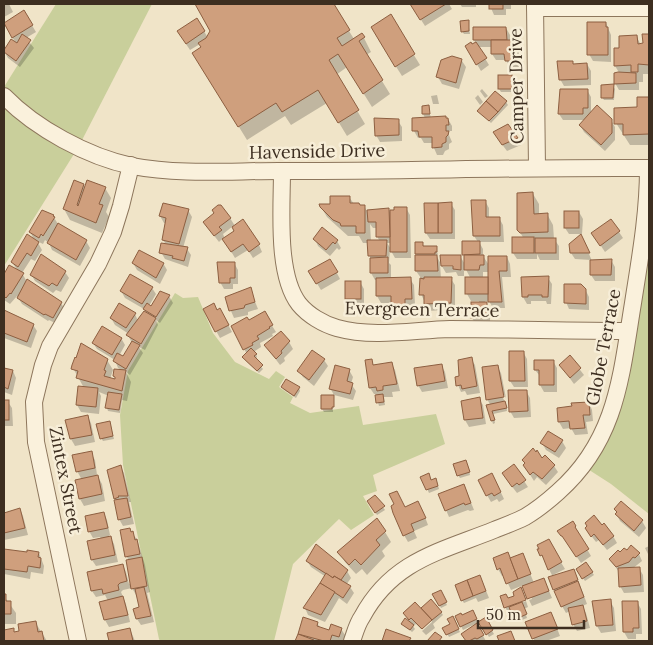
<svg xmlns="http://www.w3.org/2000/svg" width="653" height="645" font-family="Lora,serif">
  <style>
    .green { fill: #c9cf9b }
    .shadow { fill: #0003; fill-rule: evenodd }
    .building { fill: #cf9f7d; stroke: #8d5f41 }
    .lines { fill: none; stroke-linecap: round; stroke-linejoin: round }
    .street-casing { stroke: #8d765c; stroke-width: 18 }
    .street { stroke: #faf1dc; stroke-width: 16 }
    .labels { text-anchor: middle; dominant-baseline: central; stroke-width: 5; stroke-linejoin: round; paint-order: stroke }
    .street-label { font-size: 18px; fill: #3d2e20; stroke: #f7eed8 }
  </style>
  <rect width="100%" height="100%" fill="#f0e4c8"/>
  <g class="green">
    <polygon points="56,4 152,4 79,146 4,266 4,87"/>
    <polygon points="649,248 649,514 611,484 583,466 598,441"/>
    <polygon points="175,293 183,298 198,297 213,333 235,362 269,379 276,371 285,377 279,387 293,397 290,403 310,413 359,406 363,425 436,414 445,444 373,475 377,491 363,496 374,515 351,530 339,519 293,564 274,641 160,641 159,639 123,465 120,415 128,371"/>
  </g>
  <g class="shadow">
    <polygon points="4,4 9,4 13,12 4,17"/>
    <polygon points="197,4 332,4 354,39 361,34 364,38 371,52 366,55 390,94 372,107 347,67 336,75 365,124 347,136 327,103 291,125 285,116 247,140 202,67 203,48 200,44 190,50 182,38 197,19 208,38 212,32"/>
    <polygon points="411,4 449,4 452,9 425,26"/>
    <polygon points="460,4 476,4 476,7 462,7"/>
    <polygon points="491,4 511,4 511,9 506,9 506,15 494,15 491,8"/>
    <polygon points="24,12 36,32 26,38 34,48 20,67 8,58 4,51 17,45 4,24"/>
    <polygon points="390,16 420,65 402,76 378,38"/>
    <polygon points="468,21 470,34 464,34 462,31"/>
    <polygon points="606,23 611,35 611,62 593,61 589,54"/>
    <polygon points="506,28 510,35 510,41 515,41 519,48 519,67 510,67 506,60 496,60 492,54 492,47 478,47 489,65 481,71 466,46 472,46 476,44 474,40"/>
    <polygon points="636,36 641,45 644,45 644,36 649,36 649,74 643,74 643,82 639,82 639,90 619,90 615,83 620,74 615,66 620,49"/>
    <polygon points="452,58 462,61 466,67 459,89 442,84 438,77"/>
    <polygon points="572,62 574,65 587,64 591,71 591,85 564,86 560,79"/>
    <polygon points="511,76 513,79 513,92 501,92 499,89"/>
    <polygon points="613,86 615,89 614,100 604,100 602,97"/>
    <polygon points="482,89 488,96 485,98 480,91"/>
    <polygon points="587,90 591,97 591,113 611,120 615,127 615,140 605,151 584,132 580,125 585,120 563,120 559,114"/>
    <polygon points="437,95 439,104 433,104 431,96"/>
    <polygon points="478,95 483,102 480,105 475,98"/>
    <polygon points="649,98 649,145 630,145 616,123 639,108 638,99"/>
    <polygon points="506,102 508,105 491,123 479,111"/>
    <polygon points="428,107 431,118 448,119 452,126 452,131 449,131 449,135 452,142 449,144 449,149 445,151 443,155 437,155 434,148 433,143 424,143 421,138 418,138 414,131 425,118 423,114"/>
    <polygon points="398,121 402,127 402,141 380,142 376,135"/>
    <polygon points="508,126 521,145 507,151 498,139"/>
    <polygon points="84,185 85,188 105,188 111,198 106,212 109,217 102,233 70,220 64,209"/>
    <polygon points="533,194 539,204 539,215 547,214 553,225 554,239 559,246 559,260 540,260 537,254 537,259 517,259 513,253 524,239 518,229"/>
    <path d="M349 197 354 204 364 206 367 211 388 210 390 212 406 208 410 215 411 258H395L390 249 389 263 391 265V279H410L414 285 415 305H408V312H396L392 303H381L377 296 378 280H375L371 273 369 243H363L359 236H348L327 217 321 207 332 205ZM370 224 373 228H377V236L380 242 371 241ZM387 243H391L392 251 389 246Z"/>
    <path d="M485 201 489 208V218H499L503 225 504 242H479L483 249V256L489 265 507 257 510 264 511 277H502L505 308H493L489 301H485L490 310V325H476L472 318V303H479V301H471L467 294V279H471L464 266V276H458L456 272 446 273 440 263 441 279H451L455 285V309L429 311 421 294V278L416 271V257H418L416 254 422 243 424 247H436L438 255H436L442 266 460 256 466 266 464 254 478 242 474 236ZM459 264V267H443V265ZM483 272H489V279H483Z"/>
    <polygon points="451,204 455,210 455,239 430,239 426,233"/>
    <polygon points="188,210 192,217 183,248 187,249 191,255 188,267 165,259 161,252 167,246 163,240 166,223 164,223 160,216"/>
    <polygon points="579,212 583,219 582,234 569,234 565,228"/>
    <polygon points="53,216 58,224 86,241 90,248 80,266 52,250 49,243 45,240 43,244 37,241 42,250 35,261 31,259 22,273 27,282 61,303 65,310 57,324 49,320 48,321 22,304 17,296 10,304 4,300 4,276 10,266 17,270 12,262 35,241 30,232"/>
    <path d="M230 218 235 226 259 245 262 252 253 258 248 250 235 258 223 238 219 242 209 229ZM233 226 236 232 225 239 223 234Z"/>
    <polygon points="619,232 623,238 605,252 597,240"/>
    <polygon points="315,239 337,241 341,248 339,250 337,248 330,256 318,246"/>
    <polygon points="584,242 592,261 611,260 615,267 615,281 595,281 591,275 591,260 575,259 571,253"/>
    <polygon points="330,260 340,279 321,290 310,272"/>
    <polygon points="133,263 163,263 167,270 160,284 137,270"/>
    <polygon points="234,263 238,270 238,284 233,284 233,289 224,289 220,282"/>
    <polygon points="65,272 69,278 61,292 56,290 53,293 35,281 31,274"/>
    <polygon points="548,278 552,284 551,304 547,304 546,301 531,301 531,304 527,304 523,297"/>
    <polygon points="360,282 364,289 364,305 350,305 346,299"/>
    <polygon points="152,288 156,294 149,306 151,307 169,296 173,303 160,323 156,320 158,325 145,350 139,347 143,353 130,375 126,372 131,382 127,401 122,400 120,413 108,411 107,408 109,396 99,392 101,396 99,414 81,412 77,405 84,388 73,368 107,360 113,370 110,379 117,380 124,371 118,368 115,360 97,349 93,343 121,338 125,345 119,356 123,358 132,343 128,335 129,334 115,325 111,318 135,314 138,321 147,315 144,309 125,298 121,291"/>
    <polygon points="250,289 258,309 248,312 248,315 234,318 231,311 227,297"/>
    <polygon points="585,289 589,297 589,310 569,309 566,302"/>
    <polygon points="204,309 217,311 220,310 232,332 220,338"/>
    <polygon points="4,312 33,325 37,331 31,348 4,338"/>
    <polygon points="264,313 276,332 272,334 273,336 260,343 261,347 255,351 257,357 255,360 263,369 259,373 245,360 247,354 244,349 248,322"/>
    <polygon points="289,342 293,349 284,358 285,361 280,365 265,345"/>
    <polygon points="523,352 527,359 528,387 514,387 510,381"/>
    <polygon points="570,357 584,375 574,384 560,365"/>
    <polygon points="471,359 475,365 480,393 467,395 465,391 461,392 458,385"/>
    <polygon points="324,360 328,366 314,386 303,377 299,371"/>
    <polygon points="371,361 374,366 391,363 395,370 400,391 392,392 393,397 384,397 385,405 379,406 376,394 374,394 370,388"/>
    <polygon points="553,361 557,368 557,392 544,392 540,385 540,376 535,370"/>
    <polygon points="441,365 445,372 448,388 422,392 418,385"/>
    <polygon points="497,366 501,373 506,398 502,391 500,392 506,404 507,411 493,414 495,423 493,424 488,406 491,406 487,399"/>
    <polygon points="4,368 13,371 16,378 12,395 4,392"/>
    <polygon points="349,370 353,377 351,384 356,391 353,400 334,395 330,388"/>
    <polygon points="282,387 299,388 300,391 296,398 284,390"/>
    <polygon points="526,391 530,398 531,417 514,418 510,411"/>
    <polygon points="333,396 333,412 324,412 322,409"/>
    <polygon points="479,399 483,405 486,424 469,427 465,420 462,402"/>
    <polygon points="4,402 8,402 12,408 13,426 4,426"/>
    <polygon points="589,403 592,410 593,421 586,422 588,434 575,435 571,428 563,429 559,422 558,409"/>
    <polygon points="88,417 91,423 95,442 75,446 71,439 67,421"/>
    <polygon points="110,422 114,439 103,441 101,438"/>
    <polygon points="562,441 566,448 559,458 546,450 542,443"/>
    <polygon points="91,453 95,460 97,475 102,484 105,501 84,506 80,499 76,481 82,480 77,471"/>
    <polygon points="536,453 542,459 554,466 558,472 546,485 537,477 534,481 524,465"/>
    <polygon points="467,464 470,475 460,478 458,475"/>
    <polygon points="121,467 124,473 131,502 129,502 134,524 123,526 119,519 115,498"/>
    <polygon points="422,477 437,482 439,489 429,493"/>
    <polygon points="507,480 524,481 528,487 517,493"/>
    <polygon points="496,482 504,499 499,502 497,499 491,502 487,495"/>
    <polygon points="464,485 474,510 470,511 468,510 449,517 446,510"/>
    <polygon points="375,497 385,510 377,515 368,501"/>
    <polygon points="621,503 642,521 646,528 639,537 620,521 617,515"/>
    <polygon points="405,508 422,509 428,525 414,531 417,538 408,542 404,535"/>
    <polygon points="20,509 23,516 28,535 4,540 4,514"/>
    <polygon points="104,513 107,520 110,535 109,535 114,544 118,562 96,566 92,560 101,539 100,537 93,538 89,531"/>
    <polygon points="572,522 579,533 578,534 591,556 581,563 559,531"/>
    <polygon points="586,529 613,536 617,543 607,550 599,540 596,542"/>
    <polygon points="385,532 391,542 382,551 385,556 367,575 362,569 356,574 345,562 339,552"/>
    <polygon points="131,533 137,539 145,565 150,592 147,593 154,622 141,625 137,619 141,608 138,595 136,595 132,588 123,590 121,592 126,604 130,622 109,627 105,620 101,602 108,601 105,595 96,597 92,591 123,565 126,572 129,584 131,583 129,560 126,556"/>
    <polygon points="548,541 565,569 553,575 554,577 573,570 577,577 587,604 582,606 586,613 590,628 577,631 573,624 570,611 566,613 562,606 550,578 553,577 539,550"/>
    <polygon points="649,546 649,556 645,548"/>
    <polygon points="4,550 28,554 39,553 44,566 43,574 31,572 30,579 4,574"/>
    <polygon points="522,554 534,583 544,579 552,598 532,606 529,600 532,599 531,596 524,585 511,590 504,575 502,576 498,569 511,559"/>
    <polygon points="639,554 642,561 632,569 639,568 643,575 644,592 624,593 620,586 619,572 610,559"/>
    <polygon points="307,561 347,571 351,578 346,585 350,587 354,593 347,604 339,598 325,622 308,615 305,608 326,577 311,567"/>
    <polygon points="586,564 594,575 585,581 577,570"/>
    <polygon points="483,583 489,598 478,602 476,598 464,603 462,600"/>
    <polygon points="440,592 447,605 441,608 434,595"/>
    <polygon points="4,596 16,613 16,624 4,624"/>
    <polygon points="508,599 517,602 517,605 526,601 528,607 524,609 527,618 517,622 513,613 509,614 505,607"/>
    <polygon points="610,601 614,608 616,631 601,633 597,626"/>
    <polygon points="624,602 637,602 641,609 642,634 636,634 636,639 628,639 624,632"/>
    <polygon points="423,608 441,612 443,615 433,624 435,628 426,635 422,631 432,622 431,620 421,629 416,624 413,626 415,629 412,632 403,624 411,624 404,613 425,613"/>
    <polygon points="472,611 478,623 476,624 486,641 467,641 462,634 475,626 475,624 463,630 456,616 461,616"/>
    <polygon points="551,613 560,636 546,641 535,641 533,638"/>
    <polygon points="304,618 317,623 321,629 330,632 341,629 345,635 343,641 296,641"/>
    <polygon points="452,618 460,632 449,637 444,628 451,625"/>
    <polygon points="485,619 494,634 489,637 480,622"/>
    <polygon points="35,622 47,641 4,641 4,631 13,630 15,633 21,632"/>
    <polygon points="130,629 135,641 110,641 108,633"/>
  </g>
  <g class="building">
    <polygon points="195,4 334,4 350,30 337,38 342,46 362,33 365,37 359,41 383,80 363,94 338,54 329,60 359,110 338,123 318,90 282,112 276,103 238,127 192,53 201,47 198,43 206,38 210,31"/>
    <polygon points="410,4 446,4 420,20"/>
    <rect x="489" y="4" width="14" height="5"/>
    <polygon points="24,10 33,25 12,38 4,23"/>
    <polygon points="391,14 415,54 395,67 371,27"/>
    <polygon points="197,18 205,31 186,44 177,31"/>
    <polygon points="469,20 469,31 461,32 460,21"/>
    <polygon points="587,22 606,22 606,27 608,27 608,55 587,55"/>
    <polygon points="473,27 506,27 507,40 473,40"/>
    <polygon points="22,34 31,40 16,61 4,52 4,50 11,39 17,43"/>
    <polygon points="642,34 649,34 649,65 638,64 638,72 631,72 631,65 614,66 614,48 619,48 619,36 637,35 638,44 643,43"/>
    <polygon points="491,40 516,40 516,61 505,61 504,54 491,54"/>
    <polygon points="471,42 472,44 476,42 487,58 476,65 465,46"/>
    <polygon points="452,56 462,59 456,83 436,77 441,60"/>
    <polygon points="557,61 573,61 573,64 587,63 588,79 559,80"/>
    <polygon points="618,72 636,73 636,83 614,84 614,73"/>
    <rect x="498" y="75" width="14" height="14"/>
    <polygon points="614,84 613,98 601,98 601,85"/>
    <polygon points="560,89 588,89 588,108 583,108 583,114 558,114"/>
    <polygon points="495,91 507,101 498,112 486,101"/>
    <polygon points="637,97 649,97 649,134 623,135 623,124 614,124 614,108 637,107"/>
    <polygon points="486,101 498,112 489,121 477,111"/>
    <polygon points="429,105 430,114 422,114 422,106"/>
    <polygon points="597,105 612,119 612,133 601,145 579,125"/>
    <polygon points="446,116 446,118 448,118 449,125 446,125 446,131 449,131 448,135 446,137 446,142 442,144 442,147 432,148 432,137 419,137 418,131 412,131 412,118"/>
    <polygon points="374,118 399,119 399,135 375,136"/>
    <polygon points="508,124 518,138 502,145 493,132"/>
    <polygon points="74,180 84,184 77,205 78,206 87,180 106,187 99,204 103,205 96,223 63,209"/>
    <polygon points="533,192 534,214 548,213 548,232 520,233 517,230 517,193"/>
    <polygon points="330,196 350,196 350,203 359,203 360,205 365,205 365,233 356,233 356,226 341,226 340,223 333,220 320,207 319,204 330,204"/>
    <polygon points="471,200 486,200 486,217 500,217 500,236 473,236"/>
    <polygon points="452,202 452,233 438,233 438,203"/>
    <polygon points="163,203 189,209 179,244 162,240 166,218 159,216"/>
    <polygon points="424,203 438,203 438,233 425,233"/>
    <polygon points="218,205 221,205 231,218 219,227 222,230 214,236 203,222 214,213 212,210"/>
    <polygon points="394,207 407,207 407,252 390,252 390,210 394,210"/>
    <polygon points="389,208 390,237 376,237 376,222 368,222 367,210"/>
    <polygon points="42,210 54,215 53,216 55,217 43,236 41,234 39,238 29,232"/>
    <rect x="564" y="211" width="15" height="17"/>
    <polygon points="243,219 260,244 249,252 243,244 231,252 222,239 234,231 232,227"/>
    <polygon points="611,219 620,231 600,246 591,233"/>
    <polygon points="58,223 87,240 76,260 47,243"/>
    <polygon points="322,227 338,240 335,244 333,242 326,250 313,239"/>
    <polygon points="27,234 39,242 31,256 27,253 18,267 11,262"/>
    <polygon points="581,234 590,253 570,253 569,244"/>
    <rect x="512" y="237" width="22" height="16"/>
    <rect x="535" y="238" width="21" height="15"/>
    <polygon points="367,240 387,240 386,256 368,256"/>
    <polygon points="462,241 480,241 480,254 462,255"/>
    <polygon points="415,242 423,242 423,246 437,246 437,252 435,252 435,254 415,254"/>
    <polygon points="161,243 188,247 184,261 172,258 173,256 159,253"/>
    <polygon points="139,250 164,263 156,278 132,263"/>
    <polygon points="41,254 66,271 57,286 52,283 49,286 30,275"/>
    <polygon points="415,255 437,255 438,271 415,271"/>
    <polygon points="440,255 461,255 461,270 453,269 453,266 441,266"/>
    <polygon points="464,255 484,255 484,265 480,265 479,270 464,270"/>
    <polygon points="488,256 507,256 507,271 499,271 502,302 488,302"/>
    <polygon points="388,257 388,273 370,273 370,258"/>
    <polygon points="330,259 338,272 316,284 308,271"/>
    <polygon points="612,259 611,275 590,275 590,260"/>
    <polygon points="217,262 235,262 235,278 230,278 230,283 219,283"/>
    <polygon points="9,265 24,273 11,294 10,293 6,298 4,296 4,274"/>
    <polygon points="130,274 153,287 142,304 120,291"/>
    <polygon points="549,276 548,297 542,297 542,295 528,295 528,297 522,297 521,277"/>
    <polygon points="411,277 412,299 405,299 405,305 391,305 391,296 376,296 376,278"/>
    <polygon points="424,277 452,277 451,303 424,304 424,295 419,295 420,278 424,279"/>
    <rect x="465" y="277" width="23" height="17"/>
    <polygon points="27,279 62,302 53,318 45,314 44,315 17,298"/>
    <rect x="345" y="281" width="16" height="18"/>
    <polygon points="564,284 581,284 586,289 586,304 564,303"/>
    <polygon points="251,287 255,302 245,305 244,308 229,311 225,297"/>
    <polygon points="160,291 170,295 156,317 143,309 147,303 151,306"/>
    <rect x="471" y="302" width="16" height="16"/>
    <polygon points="119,303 136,313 126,328 110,318"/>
    <polygon points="214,303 217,310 220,308 229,325 215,332 203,309"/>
    <polygon points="4,310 34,324 27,342 4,333"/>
    <polygon points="144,311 156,318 141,344 126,335"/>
    <polygon points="265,311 273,325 269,327 270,328 257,336 259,339 252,343 253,345 243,350 231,326 247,317 249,320"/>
    <polygon points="102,326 122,338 112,355 92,343"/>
    <polygon points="281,331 290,341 281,351 282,353 276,359 264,345"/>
    <polygon points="132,341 140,345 126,369 113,361 117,353 123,356"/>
    <polygon points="81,343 108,359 104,370 106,371 104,376 115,379 115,377 113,376 114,369 126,370 122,391 76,378 78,371 71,369 72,365 75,357 76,358"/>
    <polygon points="251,348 257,354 254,356 263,365 257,371 242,357"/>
    <polygon points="312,350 325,359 309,380 297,371"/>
    <polygon points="509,351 524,351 525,381 509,381"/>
    <polygon points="570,355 581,368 570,378 559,365"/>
    <polygon points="472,357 477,386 462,389 461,385 456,386 455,377 459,376 458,360"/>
    <polygon points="372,359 373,365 392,362 397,384 383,386 383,390 377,391 376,387 369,388 365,360"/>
    <polygon points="534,360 554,360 554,385 539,385 539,370 534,370"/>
    <polygon points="442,364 445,381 417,386 414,368"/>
    <polygon points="335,365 350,369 347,381 353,383 350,394 329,389"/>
    <polygon points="498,365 504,397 486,400 482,367"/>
    <polygon points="4,368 13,370 8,389 4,387"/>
    <polygon points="286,379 300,387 294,396 281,387"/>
    <polygon points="78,386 98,388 96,407 76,405"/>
    <polygon points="508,390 527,390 528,411 509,412"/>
    <polygon points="108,392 122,394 119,410 105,408"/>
    <polygon points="383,394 384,402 376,403 375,395"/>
    <polygon points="321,395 334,395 334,407 332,407 332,409 321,409"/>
    <polygon points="480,397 483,418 464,420 461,401"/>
    <rect x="4" y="400" width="5" height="20"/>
    <polygon points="505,401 507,408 492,411 495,420 491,421 486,405"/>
    <polygon points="589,402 590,415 583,415 585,428 570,429 569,421 558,422 557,408 572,406 571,403"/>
    <polygon points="88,415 92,435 70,439 65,420"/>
    <polygon points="110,421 113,436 100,439 96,424"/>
    <polygon points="548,431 563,440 555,452 540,443"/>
    <polygon points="533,448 536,452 537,450 542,458 545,455 555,465 542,479 533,472 530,475 523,465 525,463 522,460"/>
    <polygon points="92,451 95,468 76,472 72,455"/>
    <polygon points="466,460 470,472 457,476 453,464"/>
    <polygon points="514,464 526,480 519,485 517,483 512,487 502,473"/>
    <polygon points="121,465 128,496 118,496 119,497 114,499 107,470"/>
    <polygon points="429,473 431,480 436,478 438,486 426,490 420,477"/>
    <polygon points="492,473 501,492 494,496 492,493 486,496 478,480"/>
    <polygon points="98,475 102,494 79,499 75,480"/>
    <polygon points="464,484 471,503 465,505 464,503 445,511 438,494"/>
    <polygon points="397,491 405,507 418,501 426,518 411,524 414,531 403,536 393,513 391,506 394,504 389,494"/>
    <polygon points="375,495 385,506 375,513 367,501"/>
    <polygon points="127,498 131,517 118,520 114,500"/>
    <polygon points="621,501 643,520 634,531 615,514 617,512 614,509"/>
    <polygon points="20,508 25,528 4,533 4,513"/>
    <polygon points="104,512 108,528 88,532 85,516"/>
    <polygon points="594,515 602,525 604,523 614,536 603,545 594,534 591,537 585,528 587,526 585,523"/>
    <polygon points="377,518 386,531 376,540 380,545 361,565 355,559 349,565 337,552"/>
    <polygon points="573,521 576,526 575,527 589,549 576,557 562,536 561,536 557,531"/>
    <polygon points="130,528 131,532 133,531 135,540 137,539 140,554 125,557 120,530"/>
    <polygon points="111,536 115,555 91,560 87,541"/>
    <polygon points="549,539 562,562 548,570 542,555 540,556 537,549 539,549 537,545"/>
    <polygon points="316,544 348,570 341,580 334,576 333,578 306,561"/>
    <polygon points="631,545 640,553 635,558 633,557 629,562 616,567 609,559 618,550 620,552 624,548 627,550"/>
    <polygon points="4,549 27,552 27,550 39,552 38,557 41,558 40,568 28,566 27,572 4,569"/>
    <polygon points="508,552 518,579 506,584 500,568 497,570 493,558"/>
    <polygon points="523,553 531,574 518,579 510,558"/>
    <polygon points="142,557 147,586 131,589 126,560"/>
    <polygon points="586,562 593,572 582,579 576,569"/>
    <polygon points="123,564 127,581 120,583 118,585 119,590 103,594 102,589 91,591 87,572"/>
    <polygon points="640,567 641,585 619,587 618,568"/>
    <polygon points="574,569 578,580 553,590 548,577"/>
    <polygon points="326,573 333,578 334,576 351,586 343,598 320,583"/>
    <polygon points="480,575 486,591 473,596 467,580"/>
    <polygon points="544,578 549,591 527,599 522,586"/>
    <polygon points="467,580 473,596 461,601 455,585"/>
    <polygon points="578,581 584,597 561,607 554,591"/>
    <polygon points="320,583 335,592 321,615 303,608"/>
    <polygon points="144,587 151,616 136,619 133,609 139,607 135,589"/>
    <polygon points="521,587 526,600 504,608 500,596 506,594 508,598 514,596 513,592"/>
    <polygon points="441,590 447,602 439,606 432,594"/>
    <polygon points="4,594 6,594 6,601 11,601 11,614 4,614"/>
    <polygon points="123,596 128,615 104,620 99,602"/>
    <polygon points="431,599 442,612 432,620 421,608"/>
    <polygon points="611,599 613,625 596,626 592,601"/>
    <polygon points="622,601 638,601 639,628 633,628 633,632 623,632"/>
    <polygon points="415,602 432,620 422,629 411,618 409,620 403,613"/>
    <polygon points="522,602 527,614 514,620 509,607"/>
    <polygon points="583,605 587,621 572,625 568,608"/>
    <polygon points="473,610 477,619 460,627 455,616 461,613 462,615"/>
    <polygon points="551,612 558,629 532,639 525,622"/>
    <polygon points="453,616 459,629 446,635 442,628 450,624 447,619"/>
    <polygon points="303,617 318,622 317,626 329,630 331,624 342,628 339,637 332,635 330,641 324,641 298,634"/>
    <polygon points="486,617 493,630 486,635 478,622"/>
    <polygon points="405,618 414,625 410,630 401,624"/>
    <polygon points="36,621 38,632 42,631 44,641 4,641 4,630 14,628 14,632 19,631 18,624"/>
    <polygon points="477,623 484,635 477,639 475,638 469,641 466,641 461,634"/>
    <polygon points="130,628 133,641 109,641 107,633"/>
    <polygon points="386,629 411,638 409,641 382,641"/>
    <polygon points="511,631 515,641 499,641 497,636"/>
    <polygon points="435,632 442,637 439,641 427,641"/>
    <polygon points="298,634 314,640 313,641 295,641"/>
  </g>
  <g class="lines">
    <g class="street-casing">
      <g id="street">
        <polyline points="535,4 537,168"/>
        <polyline points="535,8 649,8"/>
        <path d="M4 96C35 128 88 157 132 166 184 176 238 170 290 171 410 171 530 167 649 168"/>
        <path d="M282 171C282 208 276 274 299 304 308 315 323 324 337 328 373 338 414 330 450 329 509 329 569 331 628 331"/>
        <polyline points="78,641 36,442 34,402 43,365 50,346 98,264 113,232 121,206 131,165"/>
        <path d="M352 641C355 633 357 624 362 617 392 561 439 552 494 530 504 526 515 522 525 517 537 510 548 501 558 492 617 440 621 376 633 303 640 258 648 214 648 168"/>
      </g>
    </g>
    <use href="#street" class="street"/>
  </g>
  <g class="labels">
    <g class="street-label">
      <text transform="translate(516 86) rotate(-91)">Camper Drive</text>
      <text transform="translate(317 151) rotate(-1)">Havenside Drive</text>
      <text transform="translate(422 309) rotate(1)">Evergreen Terrace</text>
      <text transform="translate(603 347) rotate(-79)">Globe Terrace</text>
      <text transform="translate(66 480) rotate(79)">Zintex Street</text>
    </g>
  </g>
  <rect width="653" height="645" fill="none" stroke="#3d2e20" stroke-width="10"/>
  <path d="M478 620v8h106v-8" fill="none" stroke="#3d2e20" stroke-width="2.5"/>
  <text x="486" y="620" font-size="15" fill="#3d2e20" stroke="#f7eed8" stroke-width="4" paint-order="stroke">50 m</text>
</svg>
